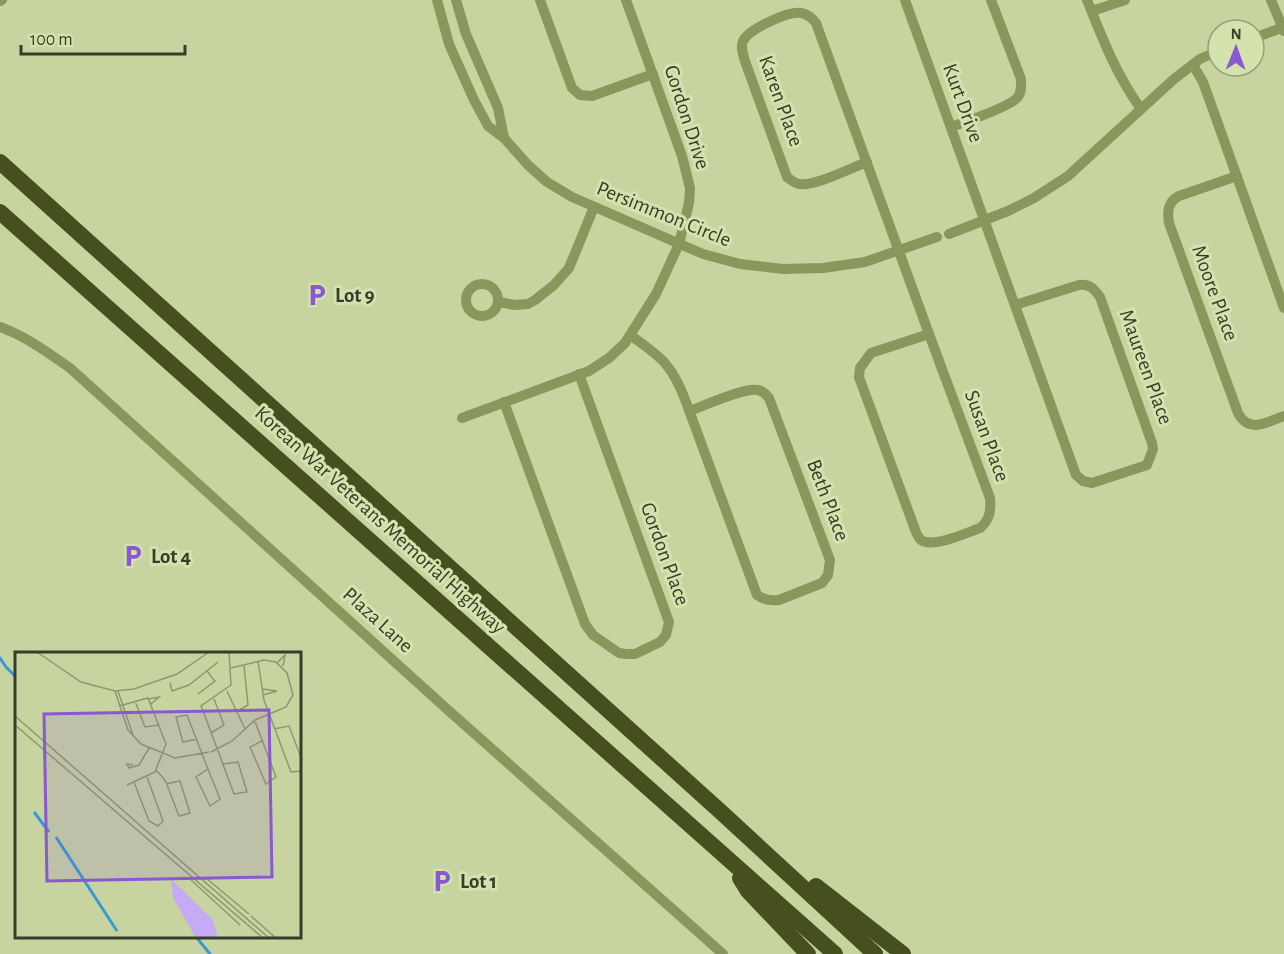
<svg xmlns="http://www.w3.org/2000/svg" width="1284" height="954" font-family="'Alegreya Sans',sans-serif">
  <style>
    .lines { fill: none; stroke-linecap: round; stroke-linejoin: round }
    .stream { stroke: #389ad5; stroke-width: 3 }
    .minor { stroke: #89975c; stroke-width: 10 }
    .highway { stroke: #46501e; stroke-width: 16 }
    .labels { text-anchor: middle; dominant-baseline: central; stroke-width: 6; stroke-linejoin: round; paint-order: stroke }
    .street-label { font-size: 21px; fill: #373d28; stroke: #d4e2ad }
    .poi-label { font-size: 21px; font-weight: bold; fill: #373d28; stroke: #d4e2ad; text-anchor: start }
    .inset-river { fill: none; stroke: #389ad5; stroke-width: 3 }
    .inset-road { fill: none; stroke: #8d9870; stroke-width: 1.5 }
    .view { fill: #8a58d0; fill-opacity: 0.15; stroke: #8a58d0; stroke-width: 3 }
    .inset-edge { fill: none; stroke: #373d28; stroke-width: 3 }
  </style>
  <rect width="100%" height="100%" fill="#c7d4a0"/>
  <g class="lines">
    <g class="stream">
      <polyline points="0,658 6,667 16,677"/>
      <polyline points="197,938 210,954"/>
    </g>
    <g class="minor">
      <polyline points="437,0 449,44 474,100 488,126 504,138 528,165 547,182 572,197 703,254 740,264 783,269 823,268 865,262 937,237"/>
      <polyline points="456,0 466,34 498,108 504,138"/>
      <polyline points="540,0 572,88 580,95 592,96 653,74"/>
      <path d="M905 0 1076 475 1083 481 1092 483 1147 465 1153 449 1152 443 1100 297C1093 288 1090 284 1079 285L1015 305"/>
      <path d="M1087 0C1103 40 1116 74 1141 109"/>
      <polyline points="1271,0 1284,31"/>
      <polyline points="0,1 2,0"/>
      <polyline points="1092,11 1125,0"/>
      <polyline points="1254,38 1284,27"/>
      <polyline points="1193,65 1203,82 1284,308"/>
      <path d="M951 127C965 122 1009 107 1017 98 1022 93 1021 85 1021 79L991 0"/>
      <path d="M867 162C851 168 814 187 799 184 794 183 791 180 787 177L746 64C744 57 740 48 743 41 749 29 788 11 801 13 808 14 812 18 816 23L929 334"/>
      <path d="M1237 176 1179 196C1168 202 1167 211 1169 223L1238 413C1249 434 1267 422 1284 416"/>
      <polyline points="949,234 1008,211 1034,198 1068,176 1174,79 1200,59 1218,51"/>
      <circle cx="482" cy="300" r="16"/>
      <polyline points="499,302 514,305 528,304 535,300 554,285 569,268 594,207"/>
      <path d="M0 327C27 337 47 352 70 368L448 710 723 954"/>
      <path d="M929 334 990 498C991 510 990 520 980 528 966 533 940 545 926 542 920 541 918 537 916 532L859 377 860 368 871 353Z"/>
      <path d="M630 335C661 357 672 364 686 402L757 595C764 600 771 601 779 600L822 583 828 575 830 560 769 398C766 394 763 391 758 390 744 387 704 406 689 411"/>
      <polyline points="504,402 585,624 593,635 619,653 626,654 635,654 660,642 666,635 669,622 579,374"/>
      <polyline points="462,418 589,371 609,358 625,343 656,294 679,244 689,203 690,188 682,156 626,0"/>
    </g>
    <g class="highway">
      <polyline points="0,162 721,812 875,954"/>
      <polyline points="0,212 835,954"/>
      <polyline points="740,878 748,891 808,954"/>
      <polyline points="816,886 903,954"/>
    </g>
  </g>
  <defs>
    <g id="parking-bare" transform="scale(1.8)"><path d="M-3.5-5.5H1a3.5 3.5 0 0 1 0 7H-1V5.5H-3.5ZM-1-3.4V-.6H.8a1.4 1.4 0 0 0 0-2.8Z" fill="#8a58d0" stroke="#d4e2ad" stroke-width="2.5" paint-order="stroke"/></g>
  </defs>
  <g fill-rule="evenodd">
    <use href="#parking-bare" x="317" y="295"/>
    <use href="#parking-bare" x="133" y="556"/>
    <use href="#parking-bare" x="442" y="881"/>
  </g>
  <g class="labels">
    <g class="street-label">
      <text transform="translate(781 101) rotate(70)">Karen Place</text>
      <text transform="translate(963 103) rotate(70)">Kurt Drive</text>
      <text transform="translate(687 117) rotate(72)">Gordon Drive</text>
      <text transform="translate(664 214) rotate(22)">Persimmon Circle</text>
      <text transform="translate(1215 293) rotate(70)">Moore Place</text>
      <text transform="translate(1146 367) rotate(70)">Maureen Place</text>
      <text transform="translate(987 436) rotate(70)">Susan Place</text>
      <text transform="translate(828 500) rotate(69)">Beth Place</text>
      <text transform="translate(380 520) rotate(42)">Korean War Veterans Memorial Highway</text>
      <text transform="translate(665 554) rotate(70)">Gordon Place</text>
      <text transform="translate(378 620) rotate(42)">Plaza Lane</text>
    </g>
    <g class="poi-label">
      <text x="335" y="295">Lot 9</text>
      <text x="151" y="556">Lot 4</text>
      <text x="460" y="881">Lot 1</text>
    </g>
  </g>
  <g transform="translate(15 652)">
    <rect width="286" height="286" fill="#c7d4a0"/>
    <path d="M156 227 198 268 203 286H181L158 246Z" fill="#c5abf6"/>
    <path class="inset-river" d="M19 160 34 180M41 185 102 279"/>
    <path class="inset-road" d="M22 0 66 30 100 39 119 37 162 22 194 0M243 9 249 48 276 120 287 119M262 11 270 3 268 14M155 31 157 39 174 33 203 10M248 37 262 39 248 43M100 39 113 78 126 92 160 106 194 100M103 39 118 83M212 39 230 77M183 42 200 29 192 19M134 47 144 45 136 52M120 49 130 75 144 73M104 54 133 46 151 92 140 120 112 133M221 60 233 53 229 14M0 64 254 286M239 69 241 72 261 125 251 132 235 95 247 89M0 73 248 286M259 77 274 74 287 108M196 81 209 73 199 47M182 87 168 90 161 65 172 63 193 117M196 100 217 89 240 68 271 55 278 43 272 21 261 10 249 8 216 16M208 112 223 110 232 140 219 142 187 56 186 54 216 33 214 0M118 113 112 112 114 116 124 113 134 96M193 117 205 147 195 154 181 125ZM141 118 149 127 151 130 164 164 175 161 165 129 151 132M119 130 134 169 143 174 148 169 132 125M191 226 234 262M175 227 225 273M236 264 261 286"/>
    <path class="view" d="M254 58 257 225 32 229 29 62Z"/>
    <rect width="286" height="286" class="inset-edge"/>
  </g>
  <g transform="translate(1236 48) rotate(1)"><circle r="28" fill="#d4e2ad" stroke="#95a078" stroke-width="1.5"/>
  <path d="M0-4.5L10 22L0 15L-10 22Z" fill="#8a58d0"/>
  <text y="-9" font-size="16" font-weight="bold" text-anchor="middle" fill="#373d28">N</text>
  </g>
  <path d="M21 45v9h164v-9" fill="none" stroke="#373d28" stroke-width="3"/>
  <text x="30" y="45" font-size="18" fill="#373d28" stroke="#d4e2ad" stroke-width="4.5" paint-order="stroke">100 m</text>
</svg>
